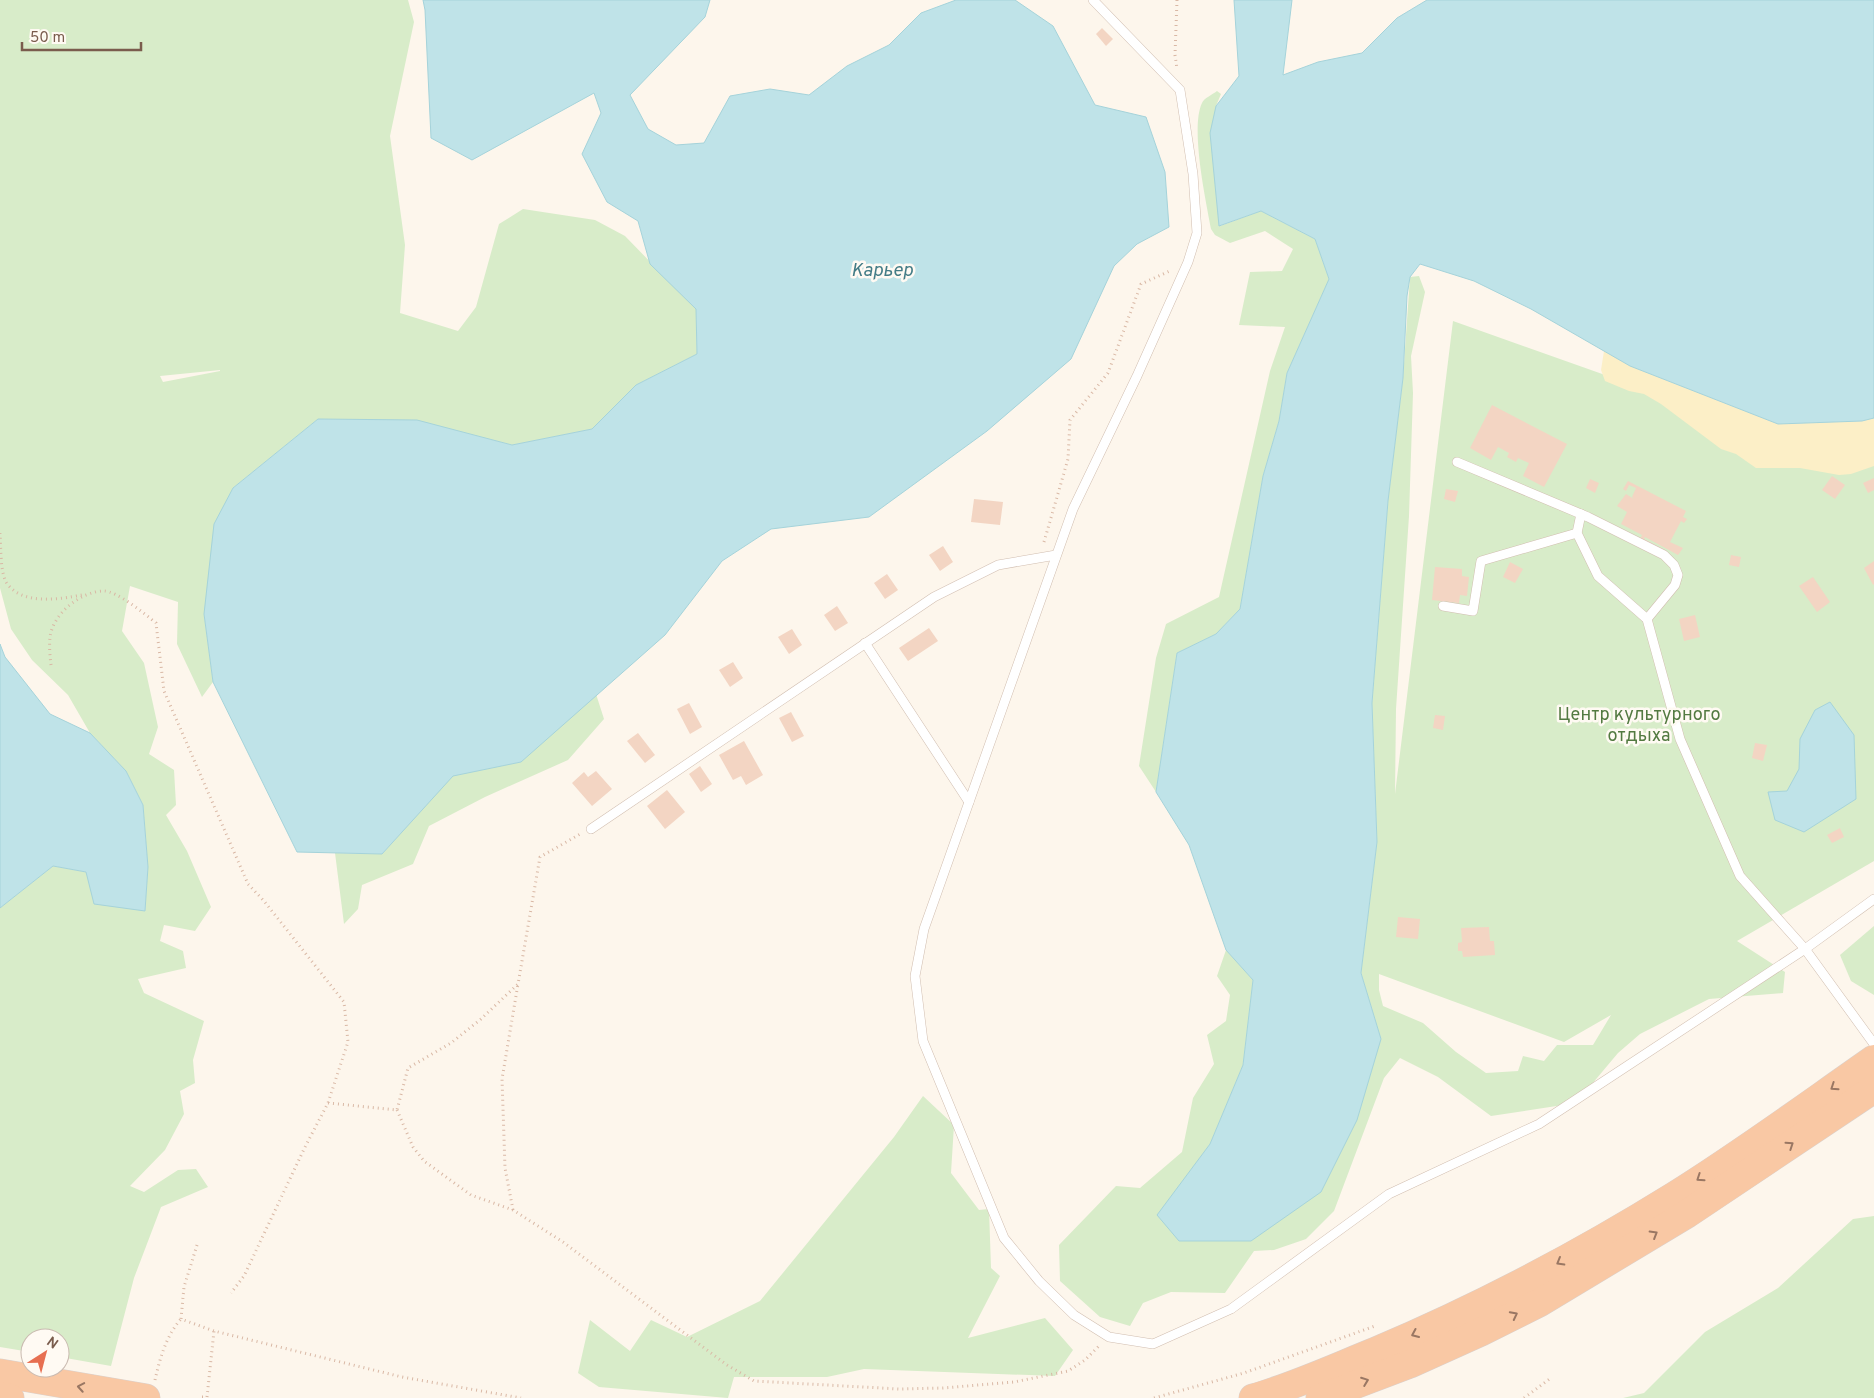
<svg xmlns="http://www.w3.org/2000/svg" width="1874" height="1398" font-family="Overpass,sans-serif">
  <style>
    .green { fill: #d8ecc9; fill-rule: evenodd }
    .sand { fill: #fcefc7 }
    .water { fill: #bfe3e8; stroke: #a5d3da }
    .building { fill: #f3d5c3 }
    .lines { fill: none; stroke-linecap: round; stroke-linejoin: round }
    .service-casing { stroke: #d1beb0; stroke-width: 10 }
    .trunk-casing { stroke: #dad1cd; stroke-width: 29 }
    .path { stroke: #d9b8a5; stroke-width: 3; stroke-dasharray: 1 4; stroke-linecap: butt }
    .service { stroke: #fff; stroke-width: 9 }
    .trunk { stroke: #f9c8a4; stroke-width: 28 }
    .oneway { stroke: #9a7763 }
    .labels { text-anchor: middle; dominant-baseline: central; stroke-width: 5; stroke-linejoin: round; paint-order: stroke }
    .park-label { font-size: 18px; fill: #537a41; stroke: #fffaf3 }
    .water-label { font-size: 19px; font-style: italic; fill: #437c86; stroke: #fffaf3 }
  </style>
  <rect width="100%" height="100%" fill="#fdf6ec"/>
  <g class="green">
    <path d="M0 0H408L414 22 390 136 405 245 400 313 458 331 476 307 499 224 523 209 595 220 625 236 696 309 697 354 636 385 592 429 512 445 417 421 318 419 233 488 204 614 213 682 202 697 177 644 178 602 130 586 122 631 144 663 158 727 149 754 174 770 176 805 166 815 187 851 211 907 195 931 164 925 160 941 183 951 186 968 138 979 144 993 204 1021 193 1060 195 1083 180 1091 184 1114 165 1150 130 1186 144 1192 178 1170 196 1169 208 1187 161 1207 134 1278 111 1366 60 1357V1338H30V1352L0 1347V908L53 866 86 872 145 911 148 867 143 805 126 771 90 733 68 695 32 660 11 629 0 588ZM220 371 163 382 160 376 220 370Z"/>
    <path d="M1217 91 1221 94 1216 106 1220 226 1261 211 1315 239 1329 279 1287 373 1279 421 1263 476 1240 609 1216 634 1177 653 1156 792 1139 766 1156 658 1166 624 1219 597 1270 371 1285 327 1239 325 1250 272 1282 271 1293 249 1265 231 1230 243 1215 235 1211 229C1206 201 1190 128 1202 103 1204 98 1212 95 1217 91Z"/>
    <path d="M1419 276 1425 292 1411 356 1413 393 1409 516 1396 709 1395 794 1453 321 1622 381 1824 460 1874 441V861L1737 941 1785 972 1783 993 1709 999 1640 1034 1618 1053 1576 1103 1491 1116 1438 1077 1400 1058 1384 1078 1334 1211 1306 1239 1274 1250 1254 1251 1225 1293 1171 1292 1143 1303 1130 1326 1100 1317 1060 1281 1059 1245 1116 1186 1140 1188 1182 1152 1193 1098 1214 1064 1207 1035 1226 1021 1230 995 1217 976 1226 950 1253 980 1243 1065 1210 1144 1158 1215 1381 1040 1361 973 1377 842 1372 703 1388 501 1403 378 1410 277ZM1379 974 1564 1042 1611 1015 1593 1045H1557L1544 1061 1523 1056 1518 1071 1486 1073 1456 1052 1423 1023 1383 1006 1379 990Z"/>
    <polygon points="596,694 604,719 568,760 485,797 429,826 413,864 362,885 358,909 344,924 335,853 382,854 453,775 521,762"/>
    <polygon points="1874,926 1874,995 1851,981 1840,955"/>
    <polygon points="923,1096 954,1125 951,1173 979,1210 989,1209 991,1268 1000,1276 968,1338 1045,1318 1073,1350 1055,1376 864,1369 827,1377 734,1377 728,1398 599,1387 578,1373 590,1320 630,1351 651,1320 687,1337 760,1301 894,1137"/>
    <polygon points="1874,1216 1874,1398 1623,1398 1644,1393 1705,1332 1778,1288 1853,1219"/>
  </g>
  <polygon class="sand" points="1604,351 1630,366 1778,424 1862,421 1874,418 1874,466 1851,474 1839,475 1800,468 1756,468 1736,454 1721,449 1661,404 1644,394 1629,391 1605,381 1601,370"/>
  <g class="water">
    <polygon points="423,0 710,0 705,17 630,95 648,129 676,145 704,143 730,96 770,89 809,95 847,66 889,45 921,13 956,0 1015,0 1053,26 1095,105 1146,117 1165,172 1169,227 1137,244 1114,266 1071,359 987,431 869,517 771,529 722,561 665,635 521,762 453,776 382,854 297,852 213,682 204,614 214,524 233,488 318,419 417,420 512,445 592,429 636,385 697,354 696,309 650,264 638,221 607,202 582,154 601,113 594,93 472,160 431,138 425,10"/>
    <polygon points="1234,0 1292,0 1283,75 1318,62 1362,53 1397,18 1427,0 1874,0 1874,418 1862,421 1778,424 1630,366 1531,309 1474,281 1420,264 1410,277 1407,296 1403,378 1388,501 1372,703 1377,842 1361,973 1381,1039 1357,1120 1321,1192 1251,1241 1179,1241 1157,1215 1210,1144 1243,1065 1253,980 1226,950 1189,845 1156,792 1177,653 1216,634 1240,609 1263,476 1279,421 1287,373 1329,279 1315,239 1261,211 1219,226 1210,133 1216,106 1239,76"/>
    <polygon points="0,644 5,657 50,714 90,733 126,771 143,805 148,867 145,911 94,904 86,872 53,866 0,908"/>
    <polygon points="1830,702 1854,735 1856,799 1804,832 1775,820 1768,792 1787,791 1799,769 1800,739 1815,710"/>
  </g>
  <g class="building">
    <polygon points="1102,28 1113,39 1106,46 1096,34"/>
    <polygon points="1492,405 1567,444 1544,487 1523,476 1529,463 1518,458 1516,462 1507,457 1509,453 1498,447 1491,460 1470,448"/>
    <polygon points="1832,476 1845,485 1835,499 1822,490"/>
    <polygon points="1874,478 1874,490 1868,493 1863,483"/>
    <polygon points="1590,479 1599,483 1595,493 1586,488"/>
    <polygon points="1628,481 1686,511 1683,517 1687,519 1684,523 1681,521 1670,542 1683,548 1678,555 1645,537 1644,539 1665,550 1664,552 1640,540 1642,535 1621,524 1627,512 1617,506 1626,494 1634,499 1632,497 1636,488 1629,485 1626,491 1623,489"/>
    <polygon points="1446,489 1458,491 1455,502 1444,499"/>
    <polygon points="974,499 1003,502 1000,525 971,522"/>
    <polygon points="943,546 953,562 940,571 929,555"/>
    <polygon points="1731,555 1741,557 1739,567 1729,565"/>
    <polygon points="1874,561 1874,584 1873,585 1864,568"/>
    <polygon points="1510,562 1523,569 1515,583 1503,577"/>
    <polygon points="1435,567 1462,569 1462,576 1469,577 1467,596 1460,595 1459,603 1432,600"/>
    <polygon points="887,574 898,590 885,599 874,583"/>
    <polygon points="1813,577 1830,602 1817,612 1799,586"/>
    <polygon points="837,606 848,623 835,631 824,615"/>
    <polygon points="1695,615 1700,637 1684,641 1679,619"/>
    <polygon points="929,628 938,641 908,661 899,648"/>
    <polygon points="792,629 802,645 789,654 778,637"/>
    <polygon points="733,662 743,678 730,687 719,670"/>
    <polygon points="689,703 702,727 690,734 677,709"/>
    <polygon points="791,712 804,736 792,742 779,718"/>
    <polygon points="1435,715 1445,716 1443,730 1433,728"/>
    <polygon points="638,733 655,755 645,763 627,741"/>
    <polygon points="744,741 763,775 746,785 741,776 733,780 719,755"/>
    <polygon points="1755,743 1767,745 1763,761 1752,758"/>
    <polygon points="700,766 712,784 701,792 689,774"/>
    <polygon points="596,771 612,789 592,806 572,783 584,772 588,777"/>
    <polygon points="667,790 685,812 665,829 647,806"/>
    <polygon points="1840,828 1844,837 1832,843 1827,835"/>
    <polygon points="1398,917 1420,919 1418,939 1396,937"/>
    <polygon points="1489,927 1490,941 1494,941 1495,955 1463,957 1462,951 1458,951 1458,943 1462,942 1461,928"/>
  </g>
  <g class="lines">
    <g class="service-casing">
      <g id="service">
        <polyline points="1093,0 1180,90 1193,174 1197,233 1188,262 1137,376 1073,509 924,929 915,976 923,1041 1004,1238 1039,1281 1074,1315 1109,1337 1153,1344 1231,1309 1389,1194 1539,1124 1805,949 1874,899"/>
        <polyline points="1457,462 1588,517 1664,555 1674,565 1678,575 1675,585 1647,619 1680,739 1740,876 1805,949 1874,1044"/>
        <polyline points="1581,514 1577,533 1598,576 1647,619"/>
        <polyline points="1443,606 1473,611 1481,561 1577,533"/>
        <polyline points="865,643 969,802"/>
        <polyline points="591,829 934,597 998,565 1056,555"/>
      </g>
    </g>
    <g class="trunk-casing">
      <g id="trunk">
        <polyline points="0,1373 146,1398"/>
        <polyline points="0,1396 10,1398"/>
        <path d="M1253 1398C1295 1386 1336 1367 1376 1351 1480 1307 1579 1255 1674 1196 1743 1153 1808 1105 1874 1059"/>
        <polyline points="1320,1398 1410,1364 1481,1332 1539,1303 1687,1214 1874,1089"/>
      </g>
    </g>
    <g class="path">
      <polyline points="1177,0 1175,55 1177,69"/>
      <path d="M0 533C1 547 0 570 6 582 21 606 60 599 82 595"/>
      <polyline points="1044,542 1068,459 1070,420 1108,373 1141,284 1172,270"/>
      <path d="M51 665C50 656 49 646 50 638 52 614 81 591 104 591 117 591 145 614 156 623L164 691 248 884 264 901 344 1002 348 1042 328 1103 305 1147 244 1276 231 1293"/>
      <polyline points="328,1103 397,1110 408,1068 451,1043 481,1019 518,984 540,857 582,833"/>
      <polyline points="397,1110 413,1147 424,1161 471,1195 513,1210 563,1242 727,1365 754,1381 899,1389 943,1388 1014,1382 1068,1371 1085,1360 1101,1344"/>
      <polyline points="513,1210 505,1168 502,1079 518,984"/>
      <polyline points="197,1245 184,1287 181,1319 214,1331 402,1377 521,1398"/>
      <path d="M155 1380C160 1358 166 1336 181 1319"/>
      <polyline points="202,1397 207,1397 214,1331"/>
      <polyline points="1154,1398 1244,1373 1375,1326"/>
      <polyline points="1524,1398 1551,1378"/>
    </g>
    <use href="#service" class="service"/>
    <use href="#trunk" class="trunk"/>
  </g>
  <defs><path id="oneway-chevron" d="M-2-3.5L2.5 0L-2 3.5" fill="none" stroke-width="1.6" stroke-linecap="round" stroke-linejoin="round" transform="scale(1.25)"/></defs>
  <g class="oneway">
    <use href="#oneway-chevron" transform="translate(1834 1087) rotate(146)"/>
    <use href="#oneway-chevron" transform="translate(1790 1145) rotate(-34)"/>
    <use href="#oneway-chevron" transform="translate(1700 1178) rotate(146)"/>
    <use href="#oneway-chevron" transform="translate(1654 1234) rotate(-31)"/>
    <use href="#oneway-chevron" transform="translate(1560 1262) rotate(150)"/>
    <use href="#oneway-chevron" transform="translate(1514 1315) rotate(-27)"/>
    <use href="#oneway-chevron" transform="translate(1415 1334) rotate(156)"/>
    <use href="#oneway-chevron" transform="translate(1365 1381) rotate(-21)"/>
    <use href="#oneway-chevron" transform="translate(81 1387) rotate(-170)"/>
  </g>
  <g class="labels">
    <g class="park-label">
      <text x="1639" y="715">Центр культурного<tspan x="1639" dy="21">отдыха</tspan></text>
    </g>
    <g class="water-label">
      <text x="882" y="271">Карьер</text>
    </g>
  </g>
  <g transform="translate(45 1353) rotate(36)"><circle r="24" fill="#fffaf3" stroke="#cabbb1"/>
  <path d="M0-4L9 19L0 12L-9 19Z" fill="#e76f51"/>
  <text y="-8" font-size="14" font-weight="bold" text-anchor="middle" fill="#7a5c4d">N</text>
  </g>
  <path d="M22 42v8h119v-8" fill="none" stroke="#7a5c4d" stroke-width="2.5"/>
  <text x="30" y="42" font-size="15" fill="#7a5c4d" stroke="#fffaf3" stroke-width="4" paint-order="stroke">50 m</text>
</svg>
